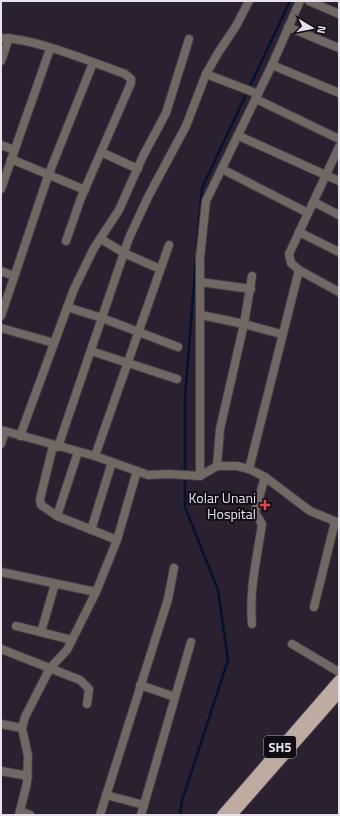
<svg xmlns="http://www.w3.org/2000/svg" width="340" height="816" font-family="'Titillium Web',sans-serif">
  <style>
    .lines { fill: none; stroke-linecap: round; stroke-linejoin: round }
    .stream { stroke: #051230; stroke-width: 2.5 }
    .minor-casing { stroke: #443b49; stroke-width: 10 }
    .tertiary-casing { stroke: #443b49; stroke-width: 10 }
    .primary-casing { stroke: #443b49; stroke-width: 12 }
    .minor { stroke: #716863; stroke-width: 8 }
    .tertiary { stroke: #716863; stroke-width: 8 }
    .primary { stroke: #bfaba1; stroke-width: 10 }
    .health-dot { fill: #e0444e; stroke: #100c13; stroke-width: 1.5 }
    .labels { text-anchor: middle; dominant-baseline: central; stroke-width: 4; stroke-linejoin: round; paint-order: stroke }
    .shield { fill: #100c13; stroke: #a6a1aa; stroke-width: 1 }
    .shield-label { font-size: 13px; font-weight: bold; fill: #e7e1eb }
    .poi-label { font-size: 14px; fill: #e7e1eb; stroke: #100c13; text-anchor: end }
  </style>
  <rect width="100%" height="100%" fill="#2a202f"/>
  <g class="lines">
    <g class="stream">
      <polyline points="197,248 202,188 290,1"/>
      <polyline points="180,815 182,801 228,660 218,590 185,507 185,397 196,259"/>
    </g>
    <g class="minor-casing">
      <g id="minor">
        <polyline points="309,1 339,14"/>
        <polyline points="288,27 339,48"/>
        <path d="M1 38C34 38 92 62 125 74L131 79V83L81 198 66 241"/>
        <polyline points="1,61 9,38"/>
        <polyline points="272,65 339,93"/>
        <polyline points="206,74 258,94"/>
        <polyline points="256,99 339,139"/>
        <polyline points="239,136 339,181"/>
        <polyline points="1,145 14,150"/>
        <polyline points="339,147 289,254 291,263 299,270 339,292"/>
        <polyline points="101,152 138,169"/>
        <polyline points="11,159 85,190"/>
        <polyline points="222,169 308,213"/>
        <polyline points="1,189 50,49"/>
        <polyline points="314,202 339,215"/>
        <polyline points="299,232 339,252"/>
        <polyline points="101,239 124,253 160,269"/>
        <polyline points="1,271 14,276"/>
        <polyline points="200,282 251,289"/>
        <polyline points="67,307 102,318 178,347"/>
        <polyline points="201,315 244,324 281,334"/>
        <polyline points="1,316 48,176 93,63"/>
        <polyline points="1,328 54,343"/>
        <polyline points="91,351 177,379"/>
        <polyline points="20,436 74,289 94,248 119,210 143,156 166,113 189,39"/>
        <polyline points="1,444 5,431"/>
        <polyline points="53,446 40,499 41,505 57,516 117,540"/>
        <polyline points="58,447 129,238 148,197 186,126 206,74 218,53 236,26 249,1"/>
        <polyline points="95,456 169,245"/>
        <polyline points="217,466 220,429 244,324 252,276"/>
        <polyline points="249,469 299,270"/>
        <polyline points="57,516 78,452"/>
        <polyline points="91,530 112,462"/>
        <polyline points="1,572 96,592"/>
        <polyline points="314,607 335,522"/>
        <path d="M252 624C249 588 257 559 262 524L255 512 265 477"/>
        <polyline points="16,626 72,640"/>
        <polyline points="41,632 55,584"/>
        <polyline points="292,644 339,672"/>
        <polyline points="1,649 80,680 89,689 87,704"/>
        <polyline points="140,685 175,697"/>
        <polyline points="1,724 22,728"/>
        <polyline points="1,771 28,776"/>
        <polyline points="106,795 144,805"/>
        <polyline points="20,811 30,815"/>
        <polyline points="19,815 27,783 28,756 22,728 25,717 50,668 67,650 96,592 117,540 137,471"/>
        <polyline points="100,815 168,599 174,568"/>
        <polyline points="141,815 191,642"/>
      </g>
    </g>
    <g class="tertiary-casing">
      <g id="tertiary">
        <polyline points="1,430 95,456 148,475 169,474 200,476 217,466 237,466 249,469 265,477 310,511 339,523"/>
        <polyline points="200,476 200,258 206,201 272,65 300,1"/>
      </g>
    </g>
    <g class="primary-casing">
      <g id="primary">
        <polyline points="222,815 339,680"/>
        <polyline points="232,815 339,693"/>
      </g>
    </g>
    <use href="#minor" class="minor"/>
    <use href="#tertiary" class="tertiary"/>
    <use href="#primary" class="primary"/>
  </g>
  <path class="health-dot" d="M263 499h4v4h4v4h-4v4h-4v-4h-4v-4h4z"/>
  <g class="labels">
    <rect class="shield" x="264" y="736" width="32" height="22" rx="3"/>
    <g class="shield-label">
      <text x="280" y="747">SH5</text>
    </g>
    <g class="poi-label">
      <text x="256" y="497">Kolar Unani<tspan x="256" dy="16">Hospital</tspan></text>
    </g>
  </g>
  <rect width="340" height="816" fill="none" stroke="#e7e1eb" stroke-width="4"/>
  <g transform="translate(312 28) rotate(100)" stroke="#100c13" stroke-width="3" paint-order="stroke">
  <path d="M0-3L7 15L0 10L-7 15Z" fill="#e7e1eb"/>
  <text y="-6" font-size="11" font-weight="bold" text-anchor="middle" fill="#e7e1eb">N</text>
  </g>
</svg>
